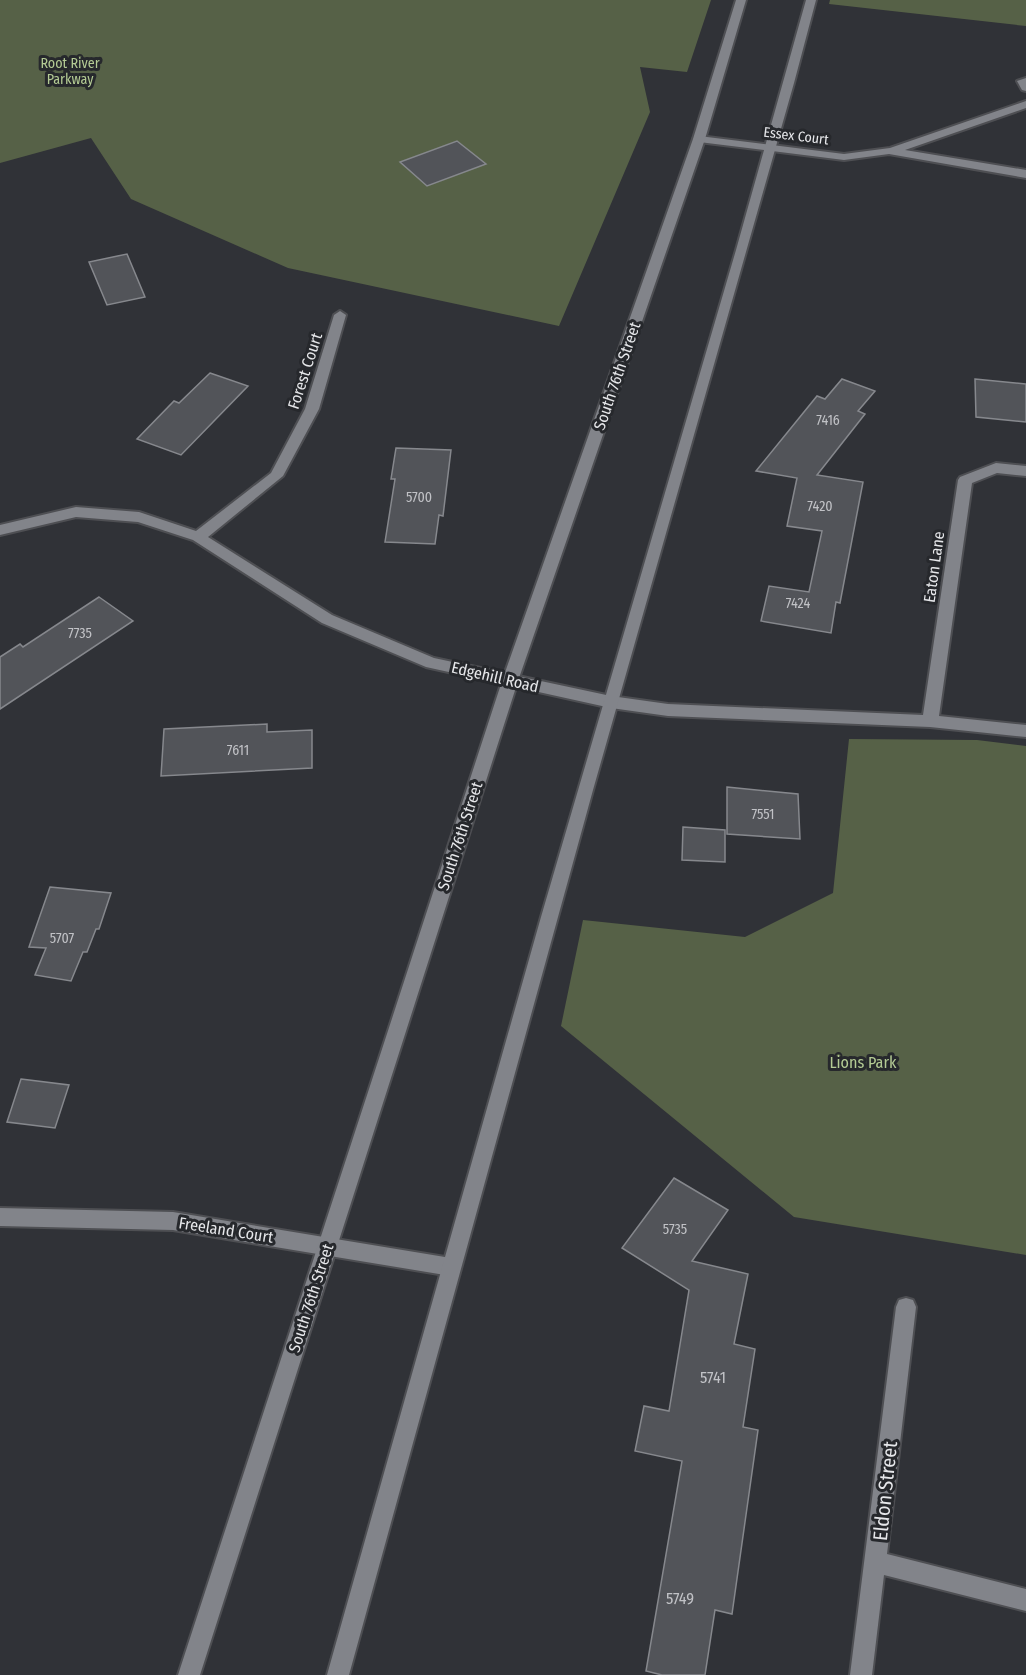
<svg xmlns="http://www.w3.org/2000/svg" width="1026" height="1675" font-family="'Fira Sans Condensed',sans-serif">
  <style>
    .green { fill: #566147 }
    .building { fill: #525459; stroke: #86888d; stroke-width: 1.5 }
    .lines { fill: none; stroke-linecap: round; stroke-linejoin: round }
    .service-casing { stroke: #4e4f53; stroke-width: 4 }
    .minor-casing { stroke: #4e4f53; stroke-width: 4 }
    .secondary-casing { stroke: #4e4f53; stroke-width: 4 }
    .service { fill: #82848a; fill-rule: evenodd }
    .minor { fill: #82848a; fill-rule: evenodd }
    .secondary { fill: #82848a; fill-rule: evenodd }
    .labels { text-anchor: middle; dominant-baseline: central; stroke-width: 6; stroke-linejoin: round; paint-order: stroke }
    .far-park-label { font-size: 14px; fill: #b4cb94; stroke: #26282c }
    .far-street-label { font-size: 14px; fill: #e6e7ea; stroke: #26282c }
    .number-label { font-size: 14px; fill: #c1c2c6 }
    .street-label { font-size: 16px; fill: #e6e7ea; stroke: #26282c }
    .park-label { font-size: 16px; fill: #b4cb94; stroke: #26282c }
    .near-number-label { font-size: 16px; fill: #c1c2c6 }
    .near-street-label { font-size: 20px; fill: #e6e7ea; stroke: #26282c }
  </style>
  <rect width="100%" height="100%" fill="#303237"/>
  <g class="green">
    <polygon points="0,0 711,0 687,72 640,67 650,112 559,326 288,268 131,199 91,138 0,163"/>
    <polygon points="830,0 1026,0 1026,26 829,4"/>
    <polygon points="849,739 977,740 1026,746 1026,1255 794,1217 561,1026 583,920 745,937 833,893"/>
  </g>
  <g class="building">
    <polygon points="457,141 486,164 427,186 400,162"/>
    <polygon points="127,254 145,297 107,305 89,262"/>
    <polygon points="210,373 248,386 181,455 137,439 174,401 179,403"/>
    <polygon points="842,379 875,391 858,411 865,414 817,475 863,482 840,603 836,602 831,633 761,621 769,586 809,592 822,531 787,526 797,478 756,471 817,396 825,399"/>
    <polygon points="975,379 1026,384 1026,422 976,417"/>
    <polygon points="396,448 451,450 443,516 439,515 435,544 385,542 395,479 391,479"/>
    <polygon points="99,597 133,621 0,709 0,657 20,644 23,647"/>
    <polygon points="267,724 267,732 312,730 312,768 161,776 164,729"/>
    <polygon points="727,787 798,794 800,839 727,834"/>
    <polygon points="683,827 725,830 725,862 682,860"/>
    <polygon points="50,887 111,893 99,929 96,929 87,952 83,952 71,981 35,975 46,948 29,947"/>
    <polygon points="21,1079 69,1085 55,1128 7,1122"/>
    <polygon points="674,1178 728,1210 692,1261 748,1274 734,1344 755,1349 743,1427 758,1430 732,1614 715,1610 705,1675 662,1675 646,1671 682,1461 635,1451 644,1406 669,1411 689,1290 622,1248"/>
  </g>
  <g class="lines">
    <g class="service-casing">
      <polygon id="service" points="1026,78 1026,91 1022,90 1017,81"/>
    </g>
    <g class="minor-casing">
      <g id="minor">
        <polygon points="1026,101 1026,108 905,150 1026,170 1026,178 889,154 844,160 699,142 693,139 699,136 844,154 890,148"/>
        <polygon points="340,311 346,315 319,409 283,476 208,537 332,615 434,658 611,696 668,704 923,715 958,480 960,477 996,463 1026,466 1026,476 997,473 972,483 939,716 1026,725 1026,737 930,727 668,716 611,708 426,667 322,623 193,540 138,522 76,517 0,535 0,525 76,507 139,512 196,531 271,473 305,409 334,315"/>
        <polygon points="0,1208 173,1212 451,1258 458,1261 461,1267 458,1273 451,1276 173,1230 0,1226"/>
        <polygon points="906,1298 913,1300 916,1307 887,1554 1026,1589 1026,1611 884,1575 872,1675 850,1675 896,1307 899,1300"/>
      </g>
    </g>
    <g class="secondary-casing">
      <g id="secondary">
        <polygon points="736,0 746,0 705,139 518,681 200,1675 178,1675 502,681 693,139"/>
        <polygon points="806,0 816,0 794,83 593,790 349,1675 327,1675 541,917 736,250"/>
      </g>
    </g>
    <use href="#service" class="service"/>
    <use href="#minor" class="minor"/>
    <use href="#secondary" class="secondary"/>
  </g>
  <g class="labels">
    <g class="far-park-label">
      <text x="70" y="63">Root River<tspan x="70" dy="16">Parkway</tspan></text>
    </g>
    <g class="far-street-label">
      <text transform="translate(796 136) rotate(7)">Essex Court</text>
    </g>
    <g class="number-label">
      <text x="828" y="420">7416</text>
      <text x="419" y="497">5700</text>
      <text x="820" y="506">7420</text>
      <text x="798" y="603">7424</text>
      <text x="80" y="633">7735</text>
      <text x="238" y="750">7611</text>
      <text x="763" y="814">7551</text>
      <text x="62" y="938">5707</text>
      <text x="675" y="1229">5735</text>
    </g>
    <g class="street-label">
      <text transform="translate(305 371) rotate(-72)">Forest Court</text>
      <text transform="translate(617 376) rotate(-71)">South 76th Street</text>
      <text transform="translate(934 567) rotate(-82)">Eaton Lane</text>
      <text transform="translate(495 677) rotate(13)">Edgehill Road</text>
      <text transform="translate(460 836) rotate(-72)">South 76th Street</text>
      <text transform="translate(226 1230) rotate(9)">Freeland Court</text>
      <text transform="translate(311 1298) rotate(-72)">South 76th Street</text>
    </g>
    <g class="park-label">
      <text x="863" y="1062">Lions Park</text>
    </g>
    <g class="near-number-label">
      <text x="713" y="1377">5741</text>
      <text x="680" y="1598">5749</text>
    </g>
    <g class="near-street-label">
      <text transform="translate(885 1491) rotate(-84)">Eldon Street</text>
    </g>
  </g>
</svg>
